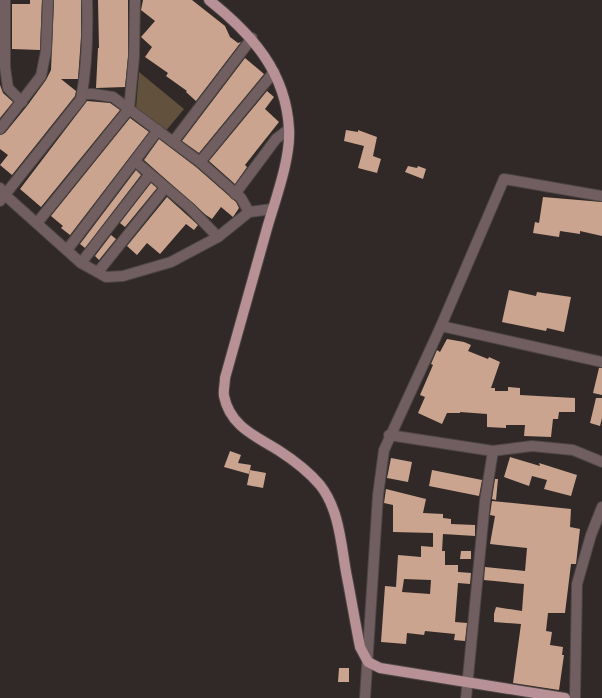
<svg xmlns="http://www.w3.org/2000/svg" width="602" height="698" font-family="'Nunito Sans',sans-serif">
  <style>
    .green { fill: #62513d }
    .building { fill: #caa48e; fill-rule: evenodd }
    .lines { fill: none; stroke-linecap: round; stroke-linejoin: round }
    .minor-casing { stroke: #4c4543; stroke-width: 12 }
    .major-casing { stroke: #4c4543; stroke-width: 12 }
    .minor { stroke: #715e60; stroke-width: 10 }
    .major { stroke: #b79195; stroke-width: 10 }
  </style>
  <rect width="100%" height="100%" fill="#312927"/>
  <polygon class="green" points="139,72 184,109 164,133 136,109"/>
  <g class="building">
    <polygon points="30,0 42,0 40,50 12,49 12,4 30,4"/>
    <polygon points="54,0 81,0 81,37 78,79 61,79 76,91 75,96 12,175 0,165 8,155 0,149 0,135 5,133 27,106 46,80 51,70"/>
    <polygon points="98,0 128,0 128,57 125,87 96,88 98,48 99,48"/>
    <polygon points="143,0 192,0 225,26 230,37 238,43 241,42 196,101 186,92 187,91 166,76 168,73 145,57 152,47 141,37 155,21 141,10"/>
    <polygon points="245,58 264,74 199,153 182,141"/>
    <polygon points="0,85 3,93 13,102 0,118"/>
    <polygon points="267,91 274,97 265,109 279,122 245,165 247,167 235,184 209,161"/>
    <polygon points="87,101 110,103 120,110 41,207 20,189"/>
    <polygon points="130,118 149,132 70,235 61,228 63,226 51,216"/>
    <polygon points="346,130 358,132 358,130 377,137 373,156 381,159 377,173 358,168 364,146 344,141"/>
    <polygon points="159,139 196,167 236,202 239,208 233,217 221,207 212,219 206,215 144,160"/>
    <polygon points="408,166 417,168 418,166 426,169 423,179 405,172"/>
    <polygon points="136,170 141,175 85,248 80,244"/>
    <polygon points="151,183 157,188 125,227 120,223"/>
    <polygon points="167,197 198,225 194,230 186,224 160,254 147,243 137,255 127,246"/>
    <polygon points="543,197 602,202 602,236 580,231 580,234 560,231 559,237 533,233 535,222 539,223"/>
    <polygon points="111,235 116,239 99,260 95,256"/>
    <polygon points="509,290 536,296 537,292 571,297 564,332 547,328 546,331 502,322"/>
    <polygon points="447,339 464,342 471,345 468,351 488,359 489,357 500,362 491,388 495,388 495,391 508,391 508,387 520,388 520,395 575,398 575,412 559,412 558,419 553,419 551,437 524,436 525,425 506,425 506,428 487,427 487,414 460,412 460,413 447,413 442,424 418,413 425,397 420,395 433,365 431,364 437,350 440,352"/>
    <polygon points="599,368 602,368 602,395 593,393"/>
    <polygon points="596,398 602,398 602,418 600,426 590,423"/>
    <polygon points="230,451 241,455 238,463 251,465 249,474 224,467"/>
    <polygon points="510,457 540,466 539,463 577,475 571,496 544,489 547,480 532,476 529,486 504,477"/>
    <polygon points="391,458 412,462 408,482 387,478"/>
    <polygon points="250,470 266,473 263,488 247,485"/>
    <polygon points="432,470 482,480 479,496 429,486"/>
    <polygon points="495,479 498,479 496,500 492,499"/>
    <path d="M386 489 426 499 423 513 443 514V518L451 519V524L475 525V536L443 534 442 551H445V565H458V572L471 573 470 584 458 583 455 622 467 623 465 641 454 640 455 634 425 631 424 635 407 633 406 644 381 642 385 586 396 587 398 555 421 557V546L433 547V533L393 532V505L384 503ZM404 579 431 580 430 594 402 592Z"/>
    <polygon points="492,501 571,509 570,527 580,529 576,564 571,564 565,613 548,613 546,631 552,632 550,645 563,647 562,655 564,655 559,690 513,683 521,624 494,622 494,614 496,607 522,611 524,584 484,580 485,567 525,571 527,548 490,544 495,516 490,515"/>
    <polygon points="461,551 471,551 471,559 460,559"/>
    <polygon points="339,668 349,668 349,682 338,682"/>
  </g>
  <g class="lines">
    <g class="minor-casing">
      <g id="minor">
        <polyline points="5,0 5,67 8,88 22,102"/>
        <polyline points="82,94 93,94 113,97 200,162 241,198 249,212"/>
        <polyline points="0,129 41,76 46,51 48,0"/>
        <polyline points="173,142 252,38"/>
        <polyline points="136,162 190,208 218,237"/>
        <polyline points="200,162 274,72"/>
        <polyline points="0,188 5,195 81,263 106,277 123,276 171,262 218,237 249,212 272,209"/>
        <polyline points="235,194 276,139 289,129"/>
        <path d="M0 201 81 99C87 67 88 33 87 0"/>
        <polyline points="37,223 129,109 134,57 135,0"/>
        <polyline points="67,250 158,130"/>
        <polyline points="81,263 150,174"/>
        <polyline points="98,272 165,188"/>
        <polyline points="441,326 602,362"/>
        <polyline points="389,435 493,451 532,446 573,450 602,462"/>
        <polyline points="365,698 378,495 384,450 441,326 504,179 602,196"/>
        <polyline points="466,698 485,501 493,451"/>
        <polyline points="575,698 577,584 591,535 602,507"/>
      </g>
    </g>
    <g class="major-casing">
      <path id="major" d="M209 0C252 34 286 72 289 129 291 159 274 203 266 232 252 281 239 329 225 378 225 384 223 391 224 396 230 426 255 436 278 450 292 459 309 472 320 485 339 509 341 543 346 572 351 597 355 622 360 647L368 662 380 668 565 698"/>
    </g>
    <use href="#minor" class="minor"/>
    <use href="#major" class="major"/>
  </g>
</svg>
